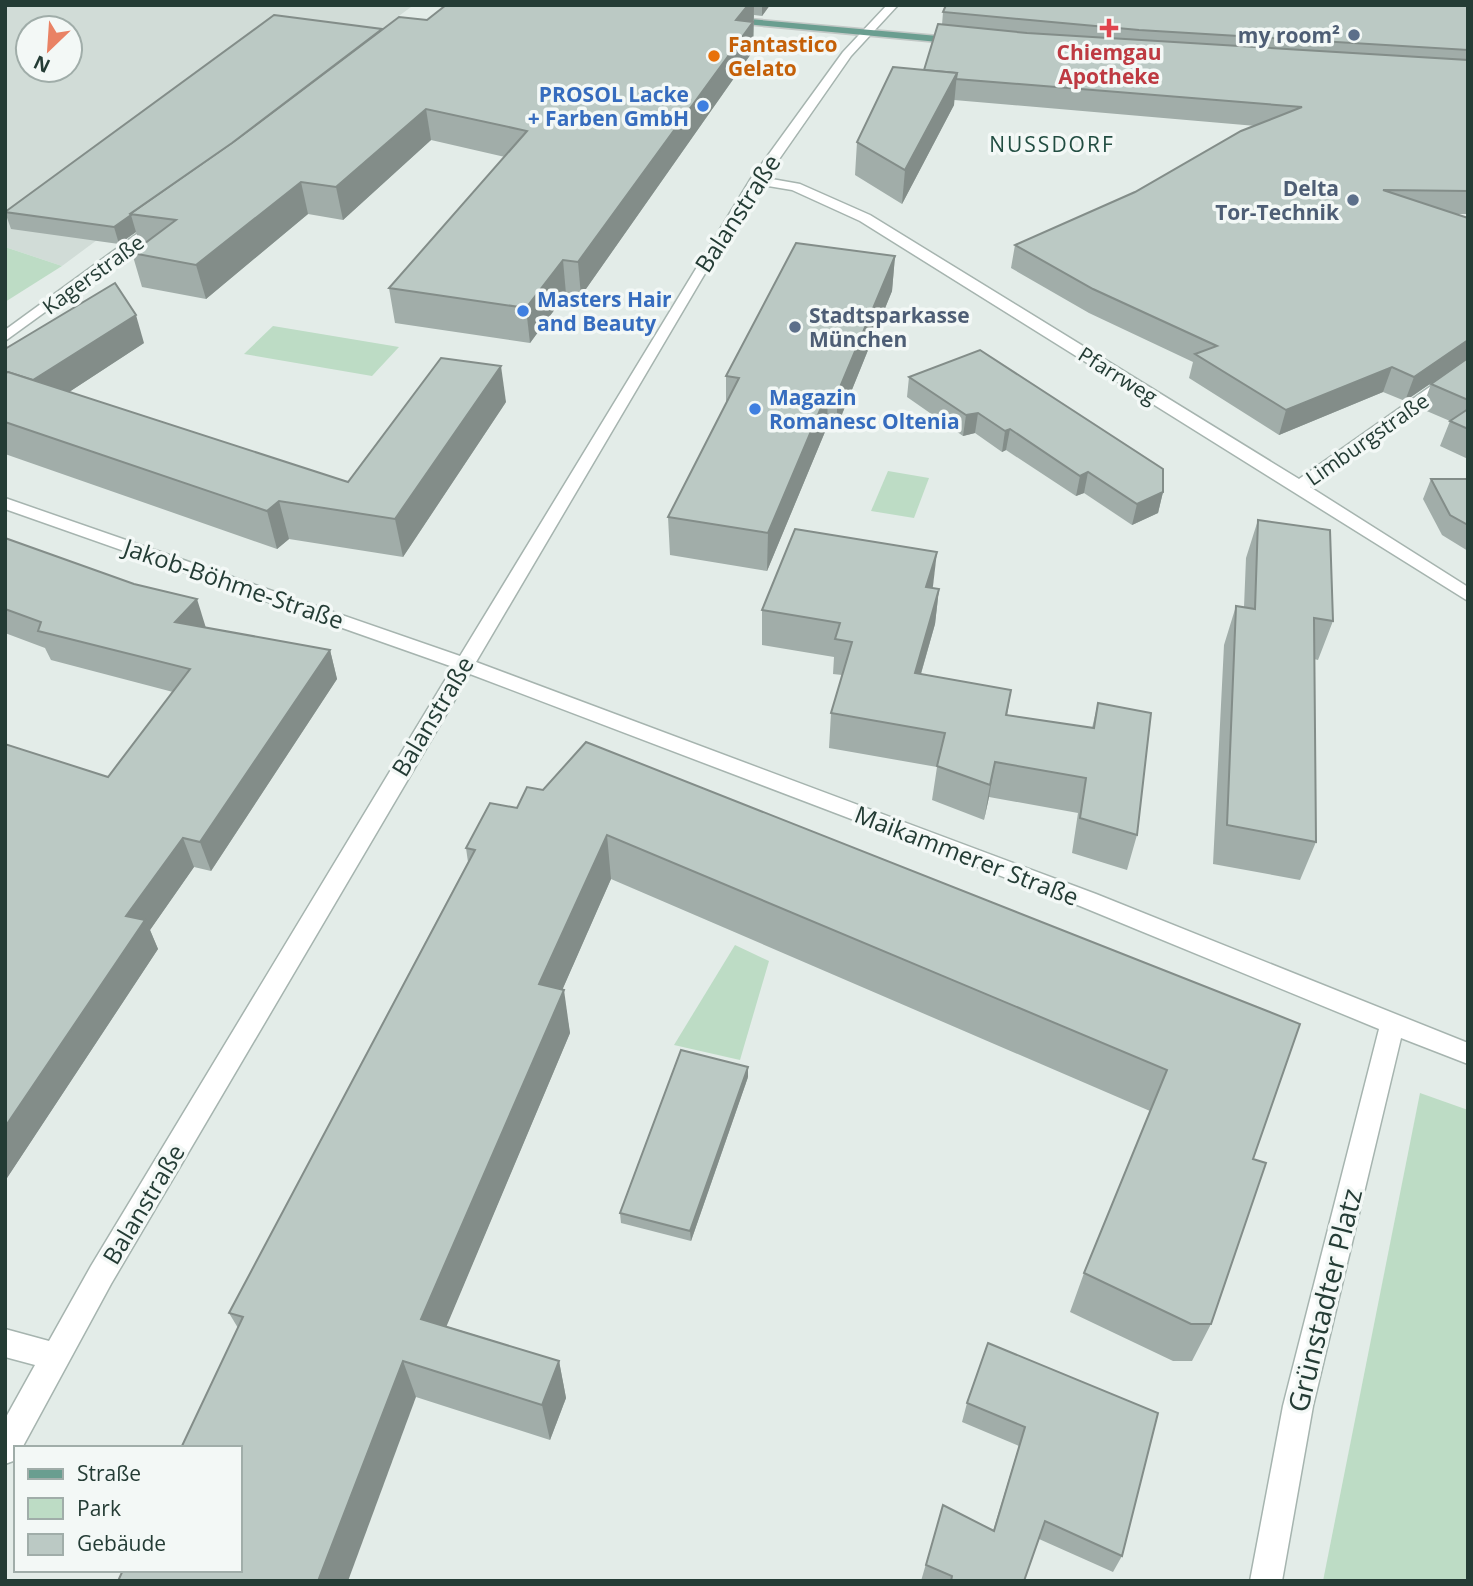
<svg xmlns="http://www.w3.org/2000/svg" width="1473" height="1586" font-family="'Open Sans',sans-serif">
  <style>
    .built { fill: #d1dcd7; fill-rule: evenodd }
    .green { fill: #bddcc5 }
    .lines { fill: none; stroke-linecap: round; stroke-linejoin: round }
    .minor-casing { stroke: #a6b4af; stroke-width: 3 }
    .major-casing { stroke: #c2c8c6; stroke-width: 3 }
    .minor { fill: #fff; fill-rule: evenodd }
    .major { fill: #6a9e90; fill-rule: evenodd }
    .wall { fill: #a1ada9 }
    .shaded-wall { fill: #838d89 }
    .building { fill: #bbc9c4; stroke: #838d89; stroke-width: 2 }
    .health-dot { fill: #e0444e; stroke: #f3f8f6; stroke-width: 2.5 }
    .service-dot { fill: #5c6f8a; stroke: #f3f8f6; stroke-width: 2.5 }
    .food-dot { fill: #e8710a; stroke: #f3f8f6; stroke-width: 2.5 }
    .shop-dot { fill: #3f7fe0; stroke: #f3f8f6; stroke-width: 2.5 }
    .labels { text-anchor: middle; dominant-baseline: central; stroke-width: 7; stroke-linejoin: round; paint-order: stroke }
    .far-service-label { font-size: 21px; font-weight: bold; fill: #4e5e75; stroke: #f3f8f6; text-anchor: end }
    .far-food-label { font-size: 21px; font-weight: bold; fill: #c56008; stroke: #f3f8f6; text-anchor: start }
    .far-health-label { font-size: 21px; font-weight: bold; fill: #be3a42; stroke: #f3f8f6 }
    .far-shop-label { font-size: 21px; font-weight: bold; fill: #366cbe; stroke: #f3f8f6; text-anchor: start }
    .far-neighbourhood-label { font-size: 21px; letter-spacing: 2px; fill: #214d41; stroke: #f3f8f6 }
    .far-street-label { font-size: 21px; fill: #243c35; stroke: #f3f8f6 }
    .street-label { font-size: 24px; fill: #243c35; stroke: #f3f8f6 }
    .near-street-label { font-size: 28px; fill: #243c35; stroke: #f3f8f6 }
  </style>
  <rect width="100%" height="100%" fill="#e3ece8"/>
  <path class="built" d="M5 5H393L411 7 62 266 5 247ZM28 28H70V70H28Z"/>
  <g class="green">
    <polygon points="5,247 62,266 5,302"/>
    <polygon points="273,326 399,347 372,376 244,354"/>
    <polygon points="888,471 929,478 914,518 871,511"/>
    <polygon points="735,945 769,961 740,1060 674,1045"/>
    <polygon points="1420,1093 1468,1110 1468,1581 1323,1581"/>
  </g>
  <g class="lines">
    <g class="minor-casing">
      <g id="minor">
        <polygon points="887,5 898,5 851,56 766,178 800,184 870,215 1299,479 1468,360 1468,372 1310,487 1468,587 1468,601 860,221 792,190 762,185 730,231 476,662 1096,894 1468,1043 1468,1064 1401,1038 1313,1406 1282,1581 1250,1581 1283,1406 1379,1029 1080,906 470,674 111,1284 22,1448 16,1448 16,1460 5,1464 5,1419 35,1365 5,1357 5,1329 49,1341 91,1266 453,667 5,509 5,498 460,656 750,180 843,52"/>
        <polygon points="156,220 168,223 5,341 5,330"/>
      </g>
    </g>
    <g class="major-casing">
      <polygon id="major" points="727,17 960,38 965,41 960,44 723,22 722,20"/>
    </g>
    <use href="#minor" class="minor"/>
    <use href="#major" class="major"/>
  </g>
  <g class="wall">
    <polygon points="446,5 770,5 762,16 754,15 753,51 581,296 566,294 530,343 395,323 389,288 505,157 431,140 343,220 308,214 206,299 142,287 132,253 140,247 136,232 119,244 11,229 5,212 382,29 427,20"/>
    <polygon points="1468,5 1468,214 1454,214 1468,358 1405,401 1383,392 1279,435 1189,378 1193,362 1089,313 1011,268 1015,245 1135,192 1256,126 954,100 954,105 902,204 855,175 857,142 924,70 942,25 943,12"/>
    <polygon points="895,256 892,291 836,429 827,427 767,571 670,555 668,517 726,403 726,376"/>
    <polygon points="144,343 69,392 348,482 506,402 403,557 289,539 277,549 5,454 5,349"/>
    <polygon points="1468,358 1468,459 1440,446 1450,421 1422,409 1431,384"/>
    <polygon points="909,377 1163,492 1158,513 1132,525 1084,493 1076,496 1006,450 1002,452 975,433 963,436 907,397"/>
    <polygon points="1431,479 1468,479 1468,551 1442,535 1423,499"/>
    <polygon points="1258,520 1333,621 1318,660 1314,659 1316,842 1300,880 1213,864 1224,645 1236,606 1244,607 1246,558"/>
    <polygon points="5,538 206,628 330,650 337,679 211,871 194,867 150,930 158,949 5,1181 5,744 108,777 173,692 51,660 45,648 5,633"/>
    <polygon points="933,588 939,589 935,624 921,674 1011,690 1007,716 1092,728 1098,703 1137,835 1127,870 1072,853 1078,813 989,797 984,820 932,800 937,767 829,748 831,713 842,675 833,674 834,657 762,645 762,610"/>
    <polygon points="490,803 1300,1024 1253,1159 1211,1324 1192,1361 1173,1361 1070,1312 1084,1273 1150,1111 611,879 562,990 570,1033 446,1326 559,1361 566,1398 550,1440 416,1397 238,1328 229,1313 468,862 466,848"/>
    <polygon points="748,1077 691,1241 621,1223 620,1213"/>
    <polygon points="988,1343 1122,1556 1113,1572 1039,1539 1024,1581 921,1581 943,1505 993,1531 1019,1446 962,1422 967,1403"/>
  </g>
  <g class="shaded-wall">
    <polygon points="748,5 754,5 753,51 581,296 578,262 736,20"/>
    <polygon points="762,5 770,5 762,16"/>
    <polygon points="957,73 954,105 902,204 905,170"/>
    <polygon points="426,109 431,140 343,220 336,187"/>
    <polygon points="301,182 308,214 206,299 196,265"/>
    <polygon points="131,215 136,232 119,244 114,227"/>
    <polygon points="895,256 892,291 836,429 838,392"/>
    <polygon points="563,260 566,294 530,343 526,308"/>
    <polygon points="136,315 144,343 37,413 26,384"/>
    <polygon points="1468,340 1468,358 1405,401 1414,377"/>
    <polygon points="501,366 506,402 403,557 395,519"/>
    <polygon points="1392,367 1383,392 1279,435 1286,410"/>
    <polygon points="828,391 827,427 767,571 768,533"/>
    <polygon points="978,413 975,433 963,436 966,415"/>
    <polygon points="1010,429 1006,450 1002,452 1005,431"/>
    <polygon points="1088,472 1084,493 1076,496 1080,476"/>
    <polygon points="1163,492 1158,513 1132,525 1137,504"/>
    <polygon points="279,501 289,539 277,549 267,511"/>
    <polygon points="937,552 933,586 923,622 926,587"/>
    <polygon points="939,589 935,624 911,708 915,673"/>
    <polygon points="197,599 206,628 175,622"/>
    <polygon points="330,650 337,679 211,871 200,842"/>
    <polygon points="995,762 989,797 984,820 990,785"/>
    <polygon points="607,835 611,879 546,1027 539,984"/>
    <polygon points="183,838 194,867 150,930 158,949 5,1181 5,1127 126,916"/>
    <polygon points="564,990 570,1033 434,1356 421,1319"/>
    <polygon points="748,1067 748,1077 691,1241 690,1231"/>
    <polygon points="403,1361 416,1397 348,1581 318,1581"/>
    <polygon points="559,1361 566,1398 550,1440 542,1405"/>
  </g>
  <g class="building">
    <polygon points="446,5 748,5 736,20 753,22 578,262 563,260 526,308 389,288 527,131 426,109 336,187 301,182 196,265 132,253 176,220 130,214 236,140 399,17 427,20"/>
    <polygon points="946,5 1468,5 1468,50 1139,30 943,12"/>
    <polygon points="274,15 382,29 232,143 130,214 131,215 114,227 5,212"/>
    <polygon points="938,24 1027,33 1468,60 1468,191 1383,190 1468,218 1468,340 1414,377 1392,367 1286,410 1195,354 1217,346 1093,289 1015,245 1135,192 1241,131 1302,107 956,79 957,73 924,70"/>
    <polygon points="893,67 957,73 905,170 857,142"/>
    <polygon points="796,243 895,256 838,392 828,391 768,533 668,517 739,378 726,376"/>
    <polygon points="115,283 136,315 33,380 8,372 5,373 5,349"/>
    <polygon points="980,350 1163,469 1163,492 1137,504 1088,472 1080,476 1010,429 1005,431 978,413 966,415 909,377"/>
    <polygon points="441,358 501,366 395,519 279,501 267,511 5,422 5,373 8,372 348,482"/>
    <polygon points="1468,358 1468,400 1431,384"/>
    <polygon points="1468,409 1468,429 1450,421"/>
    <polygon points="1431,479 1468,479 1468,525 1450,515"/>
    <polygon points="1258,520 1330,530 1333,621 1314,618 1316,842 1227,825 1236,606 1255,609"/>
    <polygon points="795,529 937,552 926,587 939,589 915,673 1011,690 1006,715 1094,728 1098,703 1151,713 1137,835 1080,818 1086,778 995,762 990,785 937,766 945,733 831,713 852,642 835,639 840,623 762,610"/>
    <polygon points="5,538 134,584 197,599 175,622 330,650 200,842 183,838 126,916 145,920 5,1127 5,744 108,777 190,669 38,631 41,622 5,609"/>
    <polygon points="586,742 1300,1024 1253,1159 1266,1163 1211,1324 1191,1324 1084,1273 1167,1070 607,835 539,984 564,990 421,1319 559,1361 542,1405 403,1361 318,1581 118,1581 123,1570 240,1570 240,1448 181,1448 243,1317 229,1313 475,850 466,848 490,803 517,808 527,787 543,790"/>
    <polygon points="681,1050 748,1067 690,1231 620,1213"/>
    <polygon points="988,1343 1158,1413 1122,1556 1045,1521 1024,1581 951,1581 952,1576 926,1565 943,1505 994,1531 1025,1427 967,1403"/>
  </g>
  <path class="health-dot" d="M1105.5 17.5h7v7h7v7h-7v7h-7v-7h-7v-7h7z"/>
  <g class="service-dot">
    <circle cx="1354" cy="35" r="7"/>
    <circle cx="1353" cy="200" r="7"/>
    <circle cx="795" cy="327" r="7"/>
  </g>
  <circle class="food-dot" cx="714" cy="56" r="7"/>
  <g class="shop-dot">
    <circle cx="703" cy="106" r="7"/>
    <circle cx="523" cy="311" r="7"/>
    <circle cx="755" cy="409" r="7"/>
  </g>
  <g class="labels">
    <g class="far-service-label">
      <text x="1340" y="35">my room²</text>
      <text x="1339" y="188">Delta<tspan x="1339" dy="24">Tor-Technik</tspan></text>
      <text x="809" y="315" text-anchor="start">Stadtsparkasse<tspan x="809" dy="24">München</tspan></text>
    </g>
    <g class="far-food-label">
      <text x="728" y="44">Fantastico<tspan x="728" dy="24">Gelato</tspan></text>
    </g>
    <g class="far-health-label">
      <text x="1109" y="52">Chiemgau<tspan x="1109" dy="24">Apotheke</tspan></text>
    </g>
    <g class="far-shop-label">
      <text x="689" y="94" text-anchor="end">PROSOL Lacke<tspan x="689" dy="24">+ Farben GmbH</tspan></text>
      <text x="537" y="299">Masters Hair<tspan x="537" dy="24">and Beauty</tspan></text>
      <text x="769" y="397">Magazin<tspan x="769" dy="24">Romanesc Oltenia</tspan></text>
    </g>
    <g class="far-neighbourhood-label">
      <text x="1052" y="144">NUSSDORF</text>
    </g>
    <g class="far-street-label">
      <text transform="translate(93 274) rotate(-36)">Kagerstraße</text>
      <text transform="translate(1118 375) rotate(32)">Pfarrweg</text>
      <text transform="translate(1367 439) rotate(-35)">Limburgstraße</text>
    </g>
    <g class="street-label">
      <text transform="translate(737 213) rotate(-57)">Balanstraße</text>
      <text transform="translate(234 583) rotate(19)">Jakob-Böhme-Straße</text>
      <text transform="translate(432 716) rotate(-59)">Balanstraße</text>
      <text transform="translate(967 855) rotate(21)">Maikammerer Straße</text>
      <text transform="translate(143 1204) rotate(-59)">Balanstraße</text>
    </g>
    <g class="near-street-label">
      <text transform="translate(1324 1300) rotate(-76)">Grünstadter Platz</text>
    </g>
  </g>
  <rect width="1473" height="1586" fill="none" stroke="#243c35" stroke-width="14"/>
  <rect x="14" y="1446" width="228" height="126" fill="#f3f8f6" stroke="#a0ada9" stroke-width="2"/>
  <rect x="28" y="1469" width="35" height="10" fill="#6a9e90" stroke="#a0ada9" stroke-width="2"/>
  <text x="77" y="1481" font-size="21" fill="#243c35">Straße</text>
  <rect x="28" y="1498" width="35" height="21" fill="#bddcc5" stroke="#a0ada9" stroke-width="2"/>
  <text x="77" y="1516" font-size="21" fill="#243c35">Park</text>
  <rect x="28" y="1534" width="35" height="21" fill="#bbc9c4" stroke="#a0ada9" stroke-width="2"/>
  <text x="77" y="1551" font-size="21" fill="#243c35">Gebäude</text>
  <g transform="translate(49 49) rotate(205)"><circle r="33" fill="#f3f8f6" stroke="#a0ada9" stroke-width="2"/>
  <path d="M0-5L12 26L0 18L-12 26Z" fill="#e98264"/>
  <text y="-10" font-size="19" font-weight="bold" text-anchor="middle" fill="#243c35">N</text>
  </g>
</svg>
